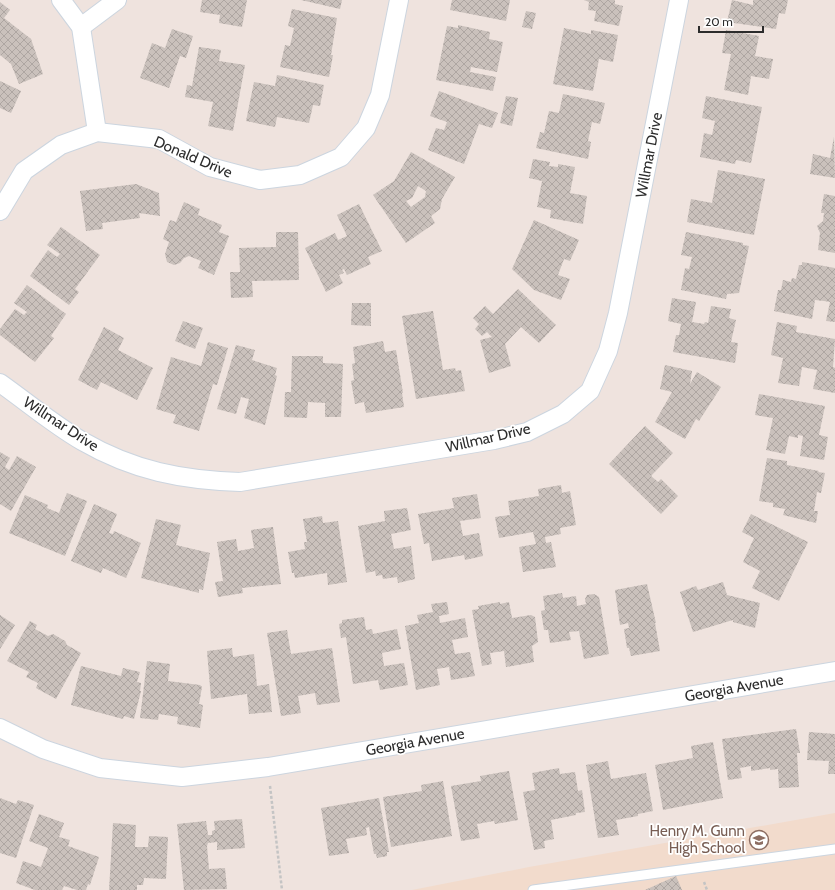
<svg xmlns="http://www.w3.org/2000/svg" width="835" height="890" font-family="Cabin,sans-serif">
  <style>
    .education { fill: #f2dbcc }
    .building { fill: url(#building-cross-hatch); fill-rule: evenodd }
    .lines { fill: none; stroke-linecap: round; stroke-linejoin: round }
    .service-casing { stroke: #ccd5df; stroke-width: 11 }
    .minor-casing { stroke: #ccd5df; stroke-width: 20 }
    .path { stroke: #c4c4c4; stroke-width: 2.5; stroke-dasharray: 3 2; stroke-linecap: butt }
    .service { stroke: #fff; stroke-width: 9 }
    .minor { stroke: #fff; stroke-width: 18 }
    .labels { text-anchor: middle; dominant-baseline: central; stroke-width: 3.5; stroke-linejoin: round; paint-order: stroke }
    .street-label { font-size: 15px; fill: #2c2c2c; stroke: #fff }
    .education-label { font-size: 15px; fill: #785e54; stroke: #fff; text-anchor: end }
  </style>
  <defs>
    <pattern id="building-cross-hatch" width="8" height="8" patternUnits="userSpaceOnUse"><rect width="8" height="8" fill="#cac1bc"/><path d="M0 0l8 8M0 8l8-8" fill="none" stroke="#aea6a2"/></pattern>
  </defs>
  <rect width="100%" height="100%" fill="#efe3de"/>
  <polygon class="education" points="835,813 835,890 412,890 529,867"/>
  <g class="building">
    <polygon points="202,0 247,0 242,27 219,23 220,15 200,12"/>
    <polygon points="301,0 342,0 340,9"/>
    <polygon points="452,0 510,0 506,21 450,10"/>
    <polygon points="584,0 615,0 615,4 623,6 619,26 594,21 596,11 588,10 589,2"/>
    <polygon points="732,0 753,5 753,0 788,0 785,14 779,13 776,29 727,22"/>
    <polygon points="0,2 10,10 4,18 31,39 43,74 19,84 11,64 0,55"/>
    <polygon points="292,9 337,18 331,55 333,55 329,77 280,67 285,45 290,46 294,28 288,26"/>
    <polygon points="526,11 536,13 532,29 522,27"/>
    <polygon points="458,25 490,32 489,39 503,42 497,72 471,67 470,72 496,77 493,91 436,80 447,26 458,28"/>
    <polygon points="564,28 591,34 591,30 618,35 613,62 599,59 593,91 553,84"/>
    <polygon points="172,29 193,36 186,58 180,56 169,88 140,78 152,43 165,48"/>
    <polygon points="726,30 759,36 755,56 773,59 769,79 751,76 748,95 724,90 731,54 722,53"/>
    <polygon points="199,47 221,50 219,61 245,65 233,131 208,126 213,102 185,97 187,85 192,86"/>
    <polygon points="277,75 324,85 320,106 313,105 309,123 277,117 275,127 246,121 254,82 275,86"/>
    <polygon points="0,81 21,91 11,113 0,108"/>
    <polygon points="439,91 498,113 492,128 479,124 464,164 428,150 436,128 444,130 447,122 430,116"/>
    <polygon points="563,94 605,103 600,124 592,122 588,141 591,142 588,159 536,148 540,132 544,133 549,111 559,113"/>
    <polygon points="506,96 518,98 512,126 500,123"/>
    <polygon points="706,96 762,107 751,163 736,160 735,164 700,157 704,133 712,135 715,121 702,118"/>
    <polygon points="834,137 835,178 810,174 813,154 830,158"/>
    <path d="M411 152 455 177 442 199 440 209 431 216 435 223 406 243 373 195 394 181ZM418 186 426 191 425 197 411 207 406 201 412 198Z"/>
    <polygon points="533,159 550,162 549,166 558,167 558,164 575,167 570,193 587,196 583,224 550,218 551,210 537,207 542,181 529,178"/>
    <polygon points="718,170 765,179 754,235 687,222 691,199 712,203"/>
    <polygon points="136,184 159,193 160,216 139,213 140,218 102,223 103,229 86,231 80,191"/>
    <polygon points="824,194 835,196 835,253 818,250 820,233 817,226 823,221 824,213 821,213"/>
    <polygon points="184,202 200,209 198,215 222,225 219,232 229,236 214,275 198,268 201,261 189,256 184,258 180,263 174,265 167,262 165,254 169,242 163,239 170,220 176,222"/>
    <polygon points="359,204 382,251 368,257 371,264 347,275 344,269 342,270 344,273 339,275 343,283 326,292 305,248 335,233 338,240 347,236 337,215"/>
    <polygon points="534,220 579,240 570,261 564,259 558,275 570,279 561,300 534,290 512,269"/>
    <polygon points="61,227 100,255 75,289 79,292 69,305 30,276 48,250 57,257 60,254 47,245"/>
    <polygon points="276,232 298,232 299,280 252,281 253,297 231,298 230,272 240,272 239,248 276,247"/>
    <polygon points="686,232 743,243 743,245 749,246 739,293 727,294 726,299 681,290 685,268 689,269 692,257 681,255"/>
    <polygon points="802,262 835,268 835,322 826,321 830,302 824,301 815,300 812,319 774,311 778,290 781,290 783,280 791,282 792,278 796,279 799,265 802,265"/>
    <polygon points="27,285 66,314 51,336 54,338 35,362 0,335 0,329 15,309 24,315 27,312 14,303"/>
    <polygon points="518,289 556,325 539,343 521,327 505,344 511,366 489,373 480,340 492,337 487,332 482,336 475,329 479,324 473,318 485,306 493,314"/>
    <polygon points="672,298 696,302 692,322 704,324 705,322 708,323 711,306 731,309 729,318 736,320 731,342 738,343 735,363 673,352 676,335 679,335 681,324 668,321"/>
    <polygon points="352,303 371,303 371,326 351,325"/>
    <polygon points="433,311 443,370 455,368 456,371 461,370 465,391 416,399 402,316"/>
    <polygon points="183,321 203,328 195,349 175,341"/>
    <polygon points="777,322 797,326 796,332 835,339 833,367 835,368 835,393 813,389 817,370 802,367 799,386 778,383 783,358 771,355"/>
    <polygon points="104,327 124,338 118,350 153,368 137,400 101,382 97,390 78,380"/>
    <polygon points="383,341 385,352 396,350 403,393 402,393 404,407 366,413 364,402 355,404 351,381 354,380 352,364 355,363 353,347"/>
    <polygon points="208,342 228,348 217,385 213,384 199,431 173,423 176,415 156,409 171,357 201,366"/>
    <polygon points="236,345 255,350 252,360 277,368 275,375 277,376 265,425 244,418 249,399 241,397 236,414 217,409"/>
    <polygon points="292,356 323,356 323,363 343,364 341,417 325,417 325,403 308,402 307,418 284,417 285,392 291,392"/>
    <polygon points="665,365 692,371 690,384 697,372 721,387 699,421 696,419 685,439 655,422 672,392 660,389"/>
    <polygon points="759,394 825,406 819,435 828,437 824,460 800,456 803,436 798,435 798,438 789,436 785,454 766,450 773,418 755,415"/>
    <polygon points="645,426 673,453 651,476 658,482 661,479 678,496 661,514 609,464"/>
    <polygon points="0,452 10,458 5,467 9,470 17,456 36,467 11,511 0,504"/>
    <polygon points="767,458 787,461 787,465 819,471 818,472 825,473 821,493 817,492 814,511 818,511 816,523 783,515 785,509 773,507 773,503 759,501"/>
    <polygon points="561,485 562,493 570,491 576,525 560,528 561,534 545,537 546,543 551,542 556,567 523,572 519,547 536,544 533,532 499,538 495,517 510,515 508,501 539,496 538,489"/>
    <polygon points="67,493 87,501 65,556 9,533 25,495 48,505 47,508 59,513"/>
    <polygon points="477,494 481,518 460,521 463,536 479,533 483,556 465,560 464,555 432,561 429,543 424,544 418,514 454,508 452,498"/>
    <polygon points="94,504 117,514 109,533 113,534 114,531 141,543 126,578 103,568 101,573 71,561"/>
    <polygon points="407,508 411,530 391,534 394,549 411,546 415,579 398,583 397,577 383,579 382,575 376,576 375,571 366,573 358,526 385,521 384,511"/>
    <polygon points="751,514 808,542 779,601 752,588 760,571 743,562 754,538 742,532"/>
    <polygon points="322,516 323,523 338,521 347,582 328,585 327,573 295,578 294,573 292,573 288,552 305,549 304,542 307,542 303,519"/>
    <polygon points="156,519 181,525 176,545 210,553 203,590 199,589 199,593 141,578"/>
    <polygon points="273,527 281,584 242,588 243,593 218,597 215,582 223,581 217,542 236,539 238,551 254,548 251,530"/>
    <polygon points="723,582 727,595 760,603 755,628 733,622 733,620 693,632 680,592 696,586 698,590"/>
    <polygon points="647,584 656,623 655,623 660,651 631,656 629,648 627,648 624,629 629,628 628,623 620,625 615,590"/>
    <polygon points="562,593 563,598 576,596 577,606 586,604 585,599 587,595 594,594 599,597 609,654 584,659 579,631 569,632 571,640 550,643 548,630 544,630 541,611 545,610 543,596"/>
    <polygon points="447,602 449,614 439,616 440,623 465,618 468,637 452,640 455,654 470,652 475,676 451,680 449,667 437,669 440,685 416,690 405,626 419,623 417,615 433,612 431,604"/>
    <polygon points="500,602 500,604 509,602 512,618 531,615 535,617 538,642 532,646 534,662 506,667 504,651 490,653 492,664 482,666 472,610 479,609 478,606"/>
    <polygon points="0,615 15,625 0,649"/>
    <polygon points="364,617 366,630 372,629 373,634 397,629 401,649 382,653 384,666 404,663 408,685 380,690 378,680 353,684 346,637 341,638 339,624 342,623 342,620"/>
    <polygon points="30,621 37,625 35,629 48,636 53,634 65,641 67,645 81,653 56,699 36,688 38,683 26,677 29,672 7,661"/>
    <polygon points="287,630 291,654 332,648 340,702 317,705 315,693 298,696 301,713 281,716 267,633"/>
    <polygon points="232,648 233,657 254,654 257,686 269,684 272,712 249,714 247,694 211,699 207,651"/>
    <polygon points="147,661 170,664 168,681 200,685 202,687 199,704 203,705 200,728 177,724 178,717 159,714 158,720 140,718"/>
    <polygon points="81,666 121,676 123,668 140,672 137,682 141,683 140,691 141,691 134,719 124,716 123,719 71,705"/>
    <polygon points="796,729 800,753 797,753 799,787 779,788 778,769 770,770 770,768 751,771 751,766 740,768 742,778 728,780 722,739"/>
    <polygon points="809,732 835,734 835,774 828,774 829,761 807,760"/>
    <polygon points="713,742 723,798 663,810 655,765 693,758 691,746"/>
    <polygon points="608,761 611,779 646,773 653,811 638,814 638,816 616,820 619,835 598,838 586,765"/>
    <polygon points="559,768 560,774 575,772 578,791 582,790 585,812 576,813 576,815 551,820 554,839 544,841 545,848 534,850 523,792 535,790 532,773"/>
    <polygon points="509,771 518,820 495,824 494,821 477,824 480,838 461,841 451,786 481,781 480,776"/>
    <polygon points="443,781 452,836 391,847 383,797 422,791 421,785"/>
    <polygon points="0,798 16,804 18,800 34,805 16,858 0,853"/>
    <polygon points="379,798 389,852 387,852 387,856 377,858 376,854 374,854 369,827 366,828 367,835 346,839 349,853 329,856 321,808"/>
    <polygon points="39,814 64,823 59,837 70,840 68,846 99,857 90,885 88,884 86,890 77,890 64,886 62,890 35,890 16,883 23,861 41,867 48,848 29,841"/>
    <polygon points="242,819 245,848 217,850 217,842 208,843 207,846 209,869 225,868 227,889 184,890 177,824 206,821 208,835 212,835 212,831 215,830 214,821"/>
    <polygon points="113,823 136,825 135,847 148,847 149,836 168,837 166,879 144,878 143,885 137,885 137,890 109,890"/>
    <polygon points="676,876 682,890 645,890"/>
  </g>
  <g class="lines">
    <g class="service-casing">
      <polyline id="service" points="533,890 835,849"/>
    </g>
    <g class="minor-casing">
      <g id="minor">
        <polyline points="61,0 81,27 97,132"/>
        <polyline points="81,27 117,0"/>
        <polyline points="0,211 24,171 61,145 97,132 159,139 210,167 260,180 300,175 341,157 366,128 380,95 399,0"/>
        <path d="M0 383C27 402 54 425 82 441 134 471 182 480 240 482L494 440 527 432 563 414 590 391 608 351 618 313 679 0"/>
        <polyline points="0,728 43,749 100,768 182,777 268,767 835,671"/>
      </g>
    </g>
    <g class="path">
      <polyline points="270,786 282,890"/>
      <polyline points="704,882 707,890"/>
    </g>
    <use href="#service" class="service"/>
    <use href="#minor" class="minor"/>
  </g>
  <defs>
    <g id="school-ring" transform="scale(1)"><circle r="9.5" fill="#fff" stroke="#8d6e63" stroke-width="1.5"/><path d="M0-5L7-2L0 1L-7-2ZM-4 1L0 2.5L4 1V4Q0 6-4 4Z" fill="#8d6e63"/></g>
  </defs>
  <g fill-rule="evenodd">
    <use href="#school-ring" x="759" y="840"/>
  </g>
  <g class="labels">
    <g class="street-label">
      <text transform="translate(649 155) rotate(-79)">Willmar Drive</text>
      <text transform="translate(193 157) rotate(23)">Donald Drive</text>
      <text transform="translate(61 424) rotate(33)">Willmar Drive</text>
      <text transform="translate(488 438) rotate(-13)">Willmar Drive</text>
      <text transform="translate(734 688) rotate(-10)">Georgia Avenue</text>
      <text transform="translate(415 742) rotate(-10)">Georgia Avenue</text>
    </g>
    <g class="education-label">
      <text x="745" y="831">Henry M. Gunn<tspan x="745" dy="17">High School</tspan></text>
    </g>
  </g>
  <path d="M699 26v6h64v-6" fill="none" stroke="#2c2c2c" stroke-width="2"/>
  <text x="705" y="26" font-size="12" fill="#2c2c2c" stroke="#ffffff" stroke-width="3" paint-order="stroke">20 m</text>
</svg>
